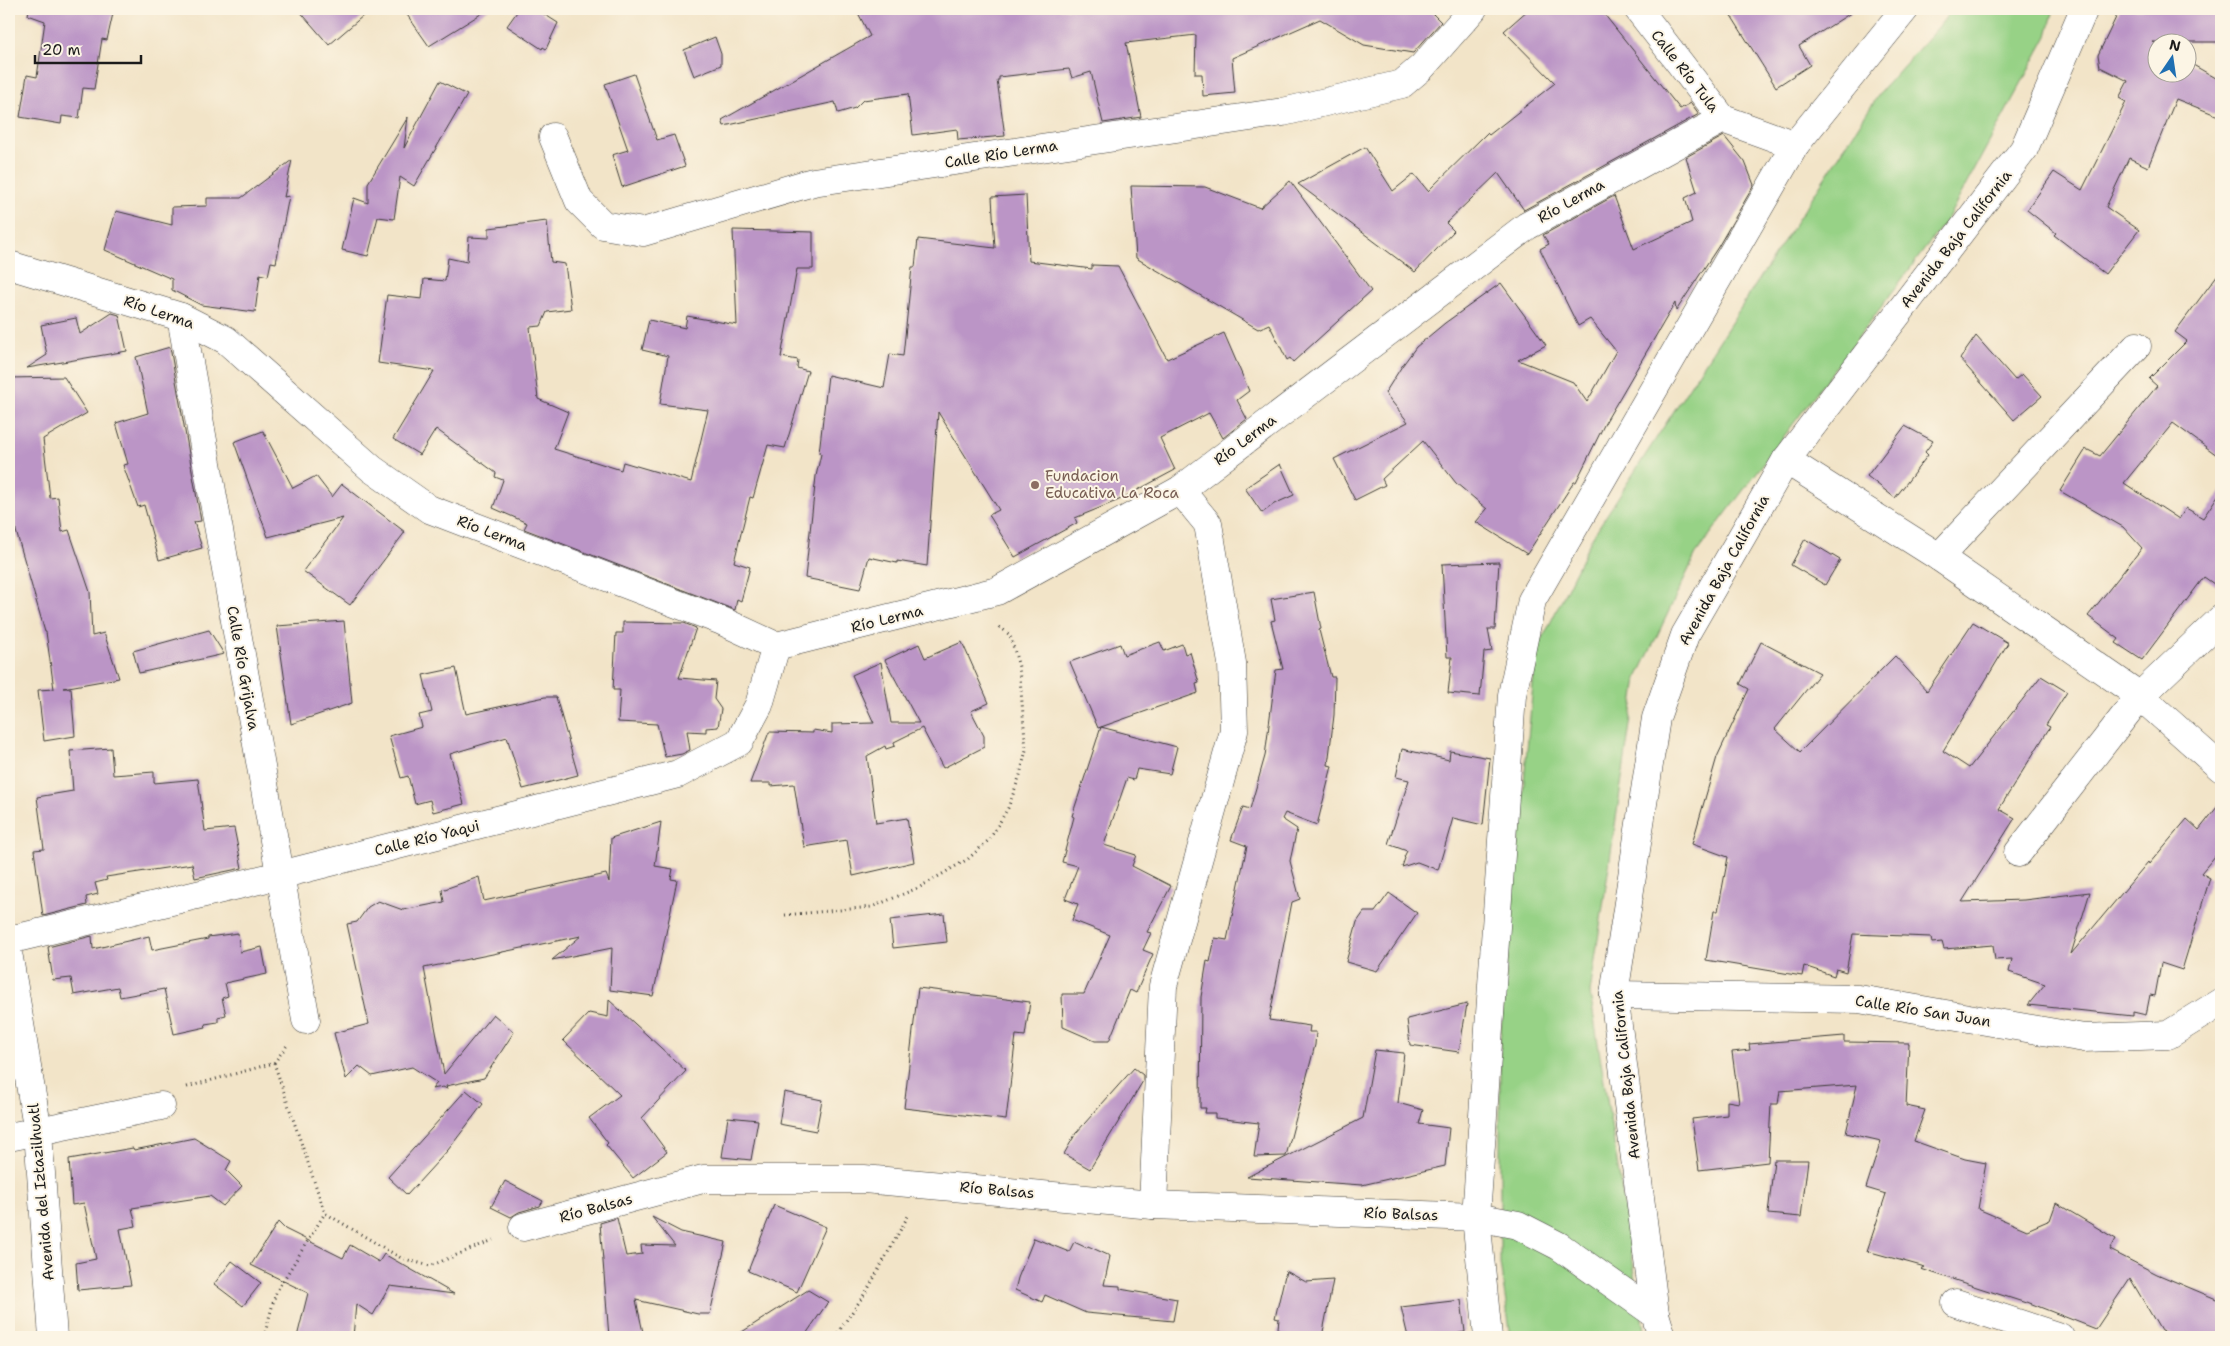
<svg xmlns="http://www.w3.org/2000/svg" width="2230" height="1346" font-family="'Shantell Sans',sans-serif">
  <style>
    .green { fill: #97d286; stroke: #5a7751 }
    .building { fill: #bb95c6 }
    .lines { fill: none; stroke-linecap: round; stroke-linejoin: round }
    .minor-casing { stroke: #3c3a36; stroke-width: 29 }
    .path { stroke: #3c3a36; stroke-width: 3; stroke-dasharray: 1 4; stroke-linecap: butt }
    .minor { stroke: #fff; stroke-width: 28 }
    .education-dot { fill: #8d6e63; stroke: #fcf5e5; stroke-width: 2 }
    .labels { text-anchor: middle; dominant-baseline: central; stroke-width: 4; stroke-linejoin: round; paint-order: stroke }
    .street-label { font-size: 15px; fill: #1c1c1c; stroke: #fcf5e5 }
    .education-label { font-size: 15px; fill: #785e54; stroke: #fcf5e5; text-anchor: start }
  </style>
  <rect width="100%" height="100%" fill="#fcf5e5"/>
  <filter id="ink" filterUnits="userSpaceOnUse"><feTurbulence type="fractalNoise" baseFrequency=".02" numOctaves="2"/><feDisplacementMap in="SourceGraphic" scale="10" xChannelSelector="R" yChannelSelector="G"/><feConvolveMatrix kernelMatrix="1 2 1 2 8 2 1 2 1" color-interpolation-filters="sRGB"/></filter>
  <filter id="wash" filterUnits="userSpaceOnUse"><feTurbulence type="fractalNoise" baseFrequency=".0096" numOctaves="4" result="noise"/><feDisplacementMap in="SourceGraphic" scale="20" xChannelSelector="R" yChannelSelector="G"/><feGaussianBlur stdDeviation="1.12" result="paint"/><feColorMatrix in="noise" values="0 0 0 0 0 0 0 0 0 0 0 0 0 0 0 0 0 1.4 0 .05"/><feComposite in="paint" operator="in"/></filter>
  <g filter="url(#wash)">
    <rect width="100%" height="100%" fill="#f2e4c8"/>
    <polygon class="green" points="1952,9 2054,9 2047,36 1948,218 1697,552 1637,678 1590,993 1645,1337 1511,1337 1500,1264 1500,1040 1536,652 1593,536 1881,91 1940,25"/>
    <g id="blocks">
      <g class="building">
        <polygon points="29,9 114,9 107,40 102,39 94,89 83,88 79,118 62,116 61,124 20,117 27,75 37,77 45,21 28,15"/>
        <polygon points="298,9 371,9 329,45"/>
        <polygon points="403,9 489,9 429,46"/>
        <polygon points="519,9 536,9 558,23 546,49 543,47 542,49 507,26"/>
        <polygon points="856,9 1428,9 1441,22 1413,53 1364,45 1320,19 1232,58 1235,93 1203,96 1202,74 1195,74 1196,35 1126,43 1141,117 1103,123 1091,72 1072,78 1069,69 999,77 999,80 997,80 1005,136 958,140 957,129 913,135 908,94 863,100 855,108 838,113 835,102 724,126 722,120 870,36"/>
        <polygon points="1529,9 1600,9 1680,109 1691,103 1699,114 1524,210 1498,173 1446,223 1454,231 1415,272 1298,184 1365,147 1393,191 1414,174 1428,191 1487,133 1489,135 1555,83 1504,31"/>
        <polygon points="1727,9 1857,9 1799,46 1810,65 1776,87"/>
        <polygon points="2120,9 2221,9 2221,42 2153,42 2158,45 2158,72 2188,72 2188,62 2221,81 2221,117 2176,99 2148,167 2129,158 2106,207 2139,230 2105,274 2054,235 2056,233 2027,210 2054,172 2082,190 2126,102 2119,98 2128,81 2100,67 2098,55"/>
        <polygon points="715,37 721,54 721,65 694,76 684,50"/>
        <polygon points="634,74 657,140 674,135 685,166 622,187 612,155 628,150 605,84"/>
        <polygon points="440,81 467,95 414,186 400,177 394,219 378,217 368,256 342,250 354,198 368,203 368,183 408,117 404,148"/>
        <polygon points="1724,136 1745,162 1754,185 1718,247 1676,311 1675,303 1605,423 1576,482 1574,482 1527,554 1476,522 1487,509 1456,483 1423,441 1382,479 1385,485 1355,500 1334,459 1408,422 1385,393 1402,366 1416,347 1445,323 1501,283 1546,345 1518,360 1573,382 1587,402 1616,351 1590,319 1578,326 1540,249 1549,244 1543,235 1614,196 1634,249 1692,222 1685,198 1697,192 1686,157"/>
        <polygon points="292,160 284,197 289,196 276,263 271,262 268,276 260,274 255,312 201,305 172,290 172,279 105,250 116,211 172,225 172,207 207,206 207,198 241,198"/>
        <polygon points="1290,181 1371,291 1293,362 1290,358 1287,360 1269,324 1258,329 1136,258 1131,186 1205,187 1260,208"/>
        <polygon points="1026,195 1029,261 1092,269 1092,265 1118,266 1167,359 1224,333 1249,391 1237,400 1247,419 1223,438 1209,413 1160,438 1175,470 1119,500 1075,518 1077,523 1015,557 989,515 999,510 938,412 927,566 897,561 897,563 869,557 860,589 805,578 816,476 821,454 819,453 828,375 884,388 890,354 903,356 912,267 915,267 918,239 995,248 992,197"/>
        <polygon points="547,221 551,262 565,264 571,309 547,312 541,326 530,327 538,399 568,412 554,449 621,470 623,462 691,482 708,410 660,404 668,356 642,350 649,320 685,328 687,316 737,325 733,230 813,232 813,269 797,269 781,357 798,360 797,368 808,371 785,448 768,445 753,498 750,497 734,562 750,567 741,601 737,599 735,610 524,529 527,523 493,508 503,480 495,477 496,473 436,429 420,455 393,439 434,371 378,363 387,295 422,299 424,279 445,281 448,258 467,262 469,237 489,238 489,228"/>
        <polygon points="2221,270 2221,458 2173,423 2124,483 2179,519 2186,508 2203,518 2221,491 2221,589 2204,577 2142,660 2116,643 2119,639 2088,616 2142,548 2123,527 2060,491 2086,449 2100,456 2157,386 2149,379 2187,341 2175,332"/>
        <polygon points="112,313 119,315 127,351 27,368 47,355 41,325 76,318 80,334"/>
        <polygon points="1976,336 2015,380 2022,374 2042,396 2014,420 1960,359"/>
        <polygon points="170,347 201,521 194,522 202,548 159,560 144,505 138,507 123,465 128,464 116,423 148,413 136,357"/>
        <polygon points="64,377 87,413 43,439 50,498 58,497 62,532 69,530 90,592 92,636 104,633 119,678 63,688 71,688 75,736 44,741 38,690 54,689 46,632 45,632 16,531 9,459 9,378"/>
        <polygon points="1905,426 1933,441 1925,452 1928,455 1895,498 1867,476"/>
        <polygon points="263,431 293,488 316,476 332,497 342,484 405,532 350,605 303,571 343,518 268,537 234,442"/>
        <polygon points="1280,464 1294,495 1274,504 1262,513 1245,488"/>
        <polygon points="1805,539 1840,560 1825,585 1791,565"/>
        <polygon points="1499,562 1495,629 1488,629 1492,651 1484,652 1480,696 1448,693 1452,657 1447,657 1442,564"/>
        <polygon points="1314,592 1321,629 1319,630 1331,677 1335,677 1334,715 1328,765 1332,766 1317,825 1285,813 1282,819 1297,829 1290,861 1300,899 1292,902 1269,1020 1310,1026 1309,1032 1316,1032 1315,1045 1286,1156 1254,1157 1259,1123 1215,1118 1215,1113 1205,1113 1206,1108 1200,1108 1201,997 1207,961 1210,962 1215,938 1227,940 1247,846 1231,840 1243,807 1250,809 1265,756 1276,670 1283,669 1271,621 1275,620 1271,599"/>
        <polygon points="344,621 352,703 291,724 277,626"/>
        <polygon points="623,622 684,623 696,628 679,678 716,681 714,699 721,709 718,727 706,728 706,732 687,731 690,750 682,754 665,757 657,724 618,722 620,690 613,690 616,633 623,633"/>
        <polygon points="1973,622 2008,643 1943,751 1969,768 2041,676 2067,692 2046,725 2050,727 1999,809 2015,818 1962,902 2024,900 2090,892 2071,954 2148,862 2149,864 2187,819 2199,830 2221,802 2221,849 2201,873 2210,878 2182,970 2161,963 2155,996 2150,995 2146,1015 2133,1012 2133,1016 2028,1005 2045,984 2009,972 2012,959 1995,960 1993,945 1944,949 1942,942 1932,943 1931,937 1853,934 1846,972 1836,969 1834,976 1804,966 1802,976 1706,960 1714,911 1718,911 1728,857 1692,844 1717,757 1749,689 1740,684 1761,642 1820,673 1775,729 1800,752 1895,656 1927,691"/>
        <polygon points="209,630 224,654 139,673 133,651"/>
        <polygon points="962,642 989,703 971,711 984,736 984,747 943,768 922,728 894,742 895,746 886,749 885,746 867,756 876,823 907,818 914,862 853,876 847,840 804,847 794,784 771,786 771,783 750,783 769,732 813,733 813,730 832,733 832,724 874,723 852,675 881,662 891,723 919,723 885,660 919,644 925,658"/>
        <polygon points="1160,642 1164,651 1182,644 1185,654 1190,652 1199,683 1196,684 1198,693 1098,728 1070,662 1120,644 1124,655"/>
        <polygon points="456,668 466,714 545,697 556,697 578,775 523,789 507,737 450,754 464,804 433,812 430,800 415,804 408,776 401,778 389,736 422,727 419,715 432,712 423,675"/>
        <polygon points="1101,727 1177,747 1170,774 1137,769 1134,780 1127,778 1104,845 1136,855 1132,866 1171,886 1147,932 1151,933 1143,950 1153,954 1136,993 1130,990 1109,1041 1095,1041 1063,1027 1062,994 1084,994 1110,935 1072,920 1078,904 1065,899 1078,866 1062,862 1074,817 1072,816"/>
        <polygon points="111,748 113,775 154,772 154,783 198,779 205,831 234,828 242,868 195,878 192,864 106,877 107,880 95,883 98,894 86,897 87,905 43,916 34,850 44,849 37,797 73,791 70,751"/>
        <polygon points="1402,749 1449,760 1450,751 1490,758 1483,825 1453,818 1438,870 1417,862 1402,867 1405,858 1404,857 1407,851 1388,844 1409,780 1396,777"/>
        <polygon points="661,822 655,866 673,869 671,879 677,880 653,996 610,990 612,948 552,960 581,936 424,968 444,1074 493,1014 514,1032 484,1078 446,1086 447,1089 443,1087 432,1089 437,1083 412,1067 372,1076 359,1066 346,1079 334,1033 369,1024 347,924 357,922 368,907 378,901 403,910 444,902 442,890 479,877 484,901 606,874 609,882 611,838"/>
        <polygon points="1389,893 1417,913 1377,971 1346,962 1357,922 1364,912 1375,912"/>
        <polygon points="944,914 947,942 893,948 890,920"/>
        <polygon points="238,933 240,952 262,947 267,974 225,983 228,996 222,998 226,1015 218,1017 218,1022 205,1024 206,1027 174,1034 164,989 120,997 118,987 74,995 71,978 53,980 48,947 92,936 93,949 149,936 152,950 208,939 208,937"/>
        <polygon points="918,988 1030,1002 1025,1036 1016,1035 1006,1120 904,1108"/>
        <polygon points="609,1000 686,1071 642,1118 667,1152 633,1178 606,1145 608,1143 589,1118 620,1095 563,1040 589,1013 608,1017"/>
        <polygon points="1467,1004 1459,1052 1410,1045 1407,1019"/>
        <polygon points="1844,1036 1844,1042 1909,1043 1906,1106 1925,1110 1914,1141 1965,1159 1986,1163 1978,1209 2027,1230 2050,1220 2056,1203 2116,1239 2110,1250 2157,1274 2221,1301 2221,1337 2180,1337 2161,1331 2130,1278 2096,1329 2027,1302 2026,1303 1921,1269 1925,1267 1867,1251 1886,1194 1866,1188 1881,1141 1846,1133 1857,1085 1780,1091 1778,1104 1771,1104 1768,1162 1699,1170 1692,1119 1727,1115 1727,1101 1739,1103 1732,1052 1750,1050 1749,1044"/>
        <polygon points="1375,1050 1404,1053 1398,1103 1423,1110 1419,1124 1449,1128 1445,1166 1362,1185 1247,1177 1363,1118"/>
        <polygon points="1134,1068 1143,1075 1143,1081 1090,1169 1064,1154 1076,1133"/>
        <polygon points="466,1090 483,1104 448,1150 407,1195 388,1177"/>
        <polygon points="784,1092 822,1100 816,1131 779,1124"/>
        <polygon points="728,1117 758,1120 751,1160 722,1157"/>
        <polygon points="194,1138 231,1161 226,1170 242,1186 223,1206 210,1196 132,1208 136,1226 120,1229 131,1285 78,1290 76,1263 96,1259 84,1203 72,1205 69,1159 133,1148 134,1150"/>
        <polygon points="1774,1160 1808,1160 1801,1217 1768,1214"/>
        <polygon points="505,1181 543,1201 540,1206 519,1212 511,1217 491,1207"/>
        <polygon points="774,1205 826,1227 797,1292 748,1271"/>
        <polygon points="652,1217 681,1232 726,1242 710,1314 698,1314 636,1300 644,1337 609,1337 600,1223 617,1218 626,1256 642,1254 641,1245 675,1246"/>
        <polygon points="278,1222 285,1229 343,1258 350,1245 379,1262 384,1254 454,1294 390,1286 373,1315 356,1304 353,1337 297,1337 308,1293 251,1265"/>
        <polygon points="1034,1238 1069,1252 1074,1242 1087,1248 1088,1246 1110,1256 1104,1285 1120,1286 1120,1289 1177,1299 1173,1321 1086,1313 1045,1295 1042,1302 1015,1290 1018,1278"/>
        <polygon points="232,1261 261,1283 243,1306 214,1284"/>
        <polygon points="1286,1271 1306,1282 1333,1280 1322,1337 1277,1337 1279,1319 1275,1318"/>
        <polygon points="808,1290 828,1302 804,1337 734,1337"/>
        <polygon points="1461,1300 1465,1332 1455,1334 1456,1337 1408,1337 1401,1307"/>
      </g>
    </g>
  </g>
  <g filter="url(#ink)">
    <use href="#blocks" fill-opacity="0" stroke="#3c3a36" stroke-width="1"/>
    <g class="lines">
      <g class="minor-casing">
        <g id="minor">
          <polyline points="1638,9 1723,119 1795,145"/>
          <polyline points="553,137 579,201 603,225 643,232 813,182 1283,112 1402,84 1422,67 1473,9"/>
          <polyline points="9,265 181,317 226,340 372,469 429,509 722,621 776,646 997,591 1180,490 1527,226 1723,119"/>
          <polyline points="181,317 306,1020"/>
          <polyline points="1786,460 1939,557 2140,696 2221,768"/>
          <polyline points="1939,557 2137,346"/>
          <polyline points="2018,853 2140,696 2221,619"/>
          <polyline points="9,940 280,875 678,774 739,742 759,705 776,646"/>
          <polyline points="9,958 38,1132 53,1337"/>
          <polyline points="1614,995 1859,999 2084,1038 2168,1035 2221,1002"/>
          <polyline points="9,1137 161,1106"/>
          <polyline points="1153,1205 1163,986 1234,731 1232,663 1208,524 1180,490"/>
          <polyline points="523,1227 703,1179 864,1179 1153,1205 1476,1217 1518,1225 1559,1246 1655,1314"/>
          <polyline points="1956,1303 2060,1337"/>
          <polyline points="1488,1337 1476,1217 1512,695 1532,600 1795,145 1905,9"/>
          <polyline points="1662,1337 1655,1314 1614,995 1656,718 1685,635 1786,460 2024,149 2084,9"/>
        </g>
      </g>
      <g class="path">
        <polyline points="785,915 872,907 920,887 968,859 990,839 1008,808 1020,775 1026,750 1019,667 1010,635 997,625"/>
        <polyline points="274,1063 288,1044"/>
        <polyline points="187,1087 274,1063 325,1213 401,1258 430,1266 493,1240"/>
        <polyline points="264,1337 276,1292 325,1213"/>
        <polyline points="835,1337 868,1289 908,1216"/>
      </g>
      <use href="#minor" class="minor"/>
    </g>
  </g>
  <circle class="education-dot" cx="1035" cy="485" r="5"/>
  <g class="labels">
    <g class="street-label">
      <text transform="translate(1685 71) rotate(52)">Calle Río Tula</text>
      <text transform="translate(1001 154) rotate(-9)">Calle Río Lerma</text>
      <text transform="translate(1571 201) rotate(-29)">Río Lerma</text>
      <text transform="translate(1956 239) rotate(-52)">Avenida Baja California</text>
      <text transform="translate(159 312) rotate(19)">Río Lerma</text>
      <text transform="translate(1245 440) rotate(-37)">Río Lerma</text>
      <text transform="translate(492 533) rotate(21)">Río Lerma</text>
      <text transform="translate(1724 570) rotate(-61)">Avenida Baja California</text>
      <text transform="translate(887 619) rotate(-14)">Río Lerma</text>
      <text transform="translate(243 668) rotate(80)">Calle Río Grijalva</text>
      <text transform="translate(427 838) rotate(-14)">Calle Río Yaqui</text>
      <text transform="translate(1923 1011) rotate(9)">Calle Río San Juan</text>
      <text transform="translate(1626 1075) rotate(-96)">Avenida Baja California</text>
      <text transform="translate(997 1190) rotate(5)">Río Balsas</text>
      <text transform="translate(41 1192) rotate(-95)">Avenida del Iztazilhuatl</text>
      <text transform="translate(596 1208) rotate(-15)">Río Balsas</text>
      <text transform="translate(1401 1214) rotate(2)">Río Balsas</text>
    </g>
    <g class="education-label">
      <text x="1045" y="476">Fundacion<tspan x="1045" dy="17">Educativa La Roca</tspan></text>
    </g>
  </g>
  <rect width="2230" height="1346" fill="none" stroke="#fcf5e5" stroke-width="30"/>
  <g transform="translate(2172 58) rotate(13)"><circle r="24" fill="#fcf5e5" stroke="#a29e95"/>
  <path d="M0-4L9 19L0 12L-9 19Z" fill="#1f6fb2"/>
  <text y="-8" font-size="14" font-weight="bold" text-anchor="middle" fill="#1c1c1c">N</text>
  </g>
  <path d="M35 55v8h106v-8" fill="none" stroke="#1c1c1c" stroke-width="2.5"/>
  <text x="42" y="55" font-size="15" fill="#1c1c1c" stroke="#fcf5e5" stroke-width="4" paint-order="stroke">20 m</text>
</svg>
